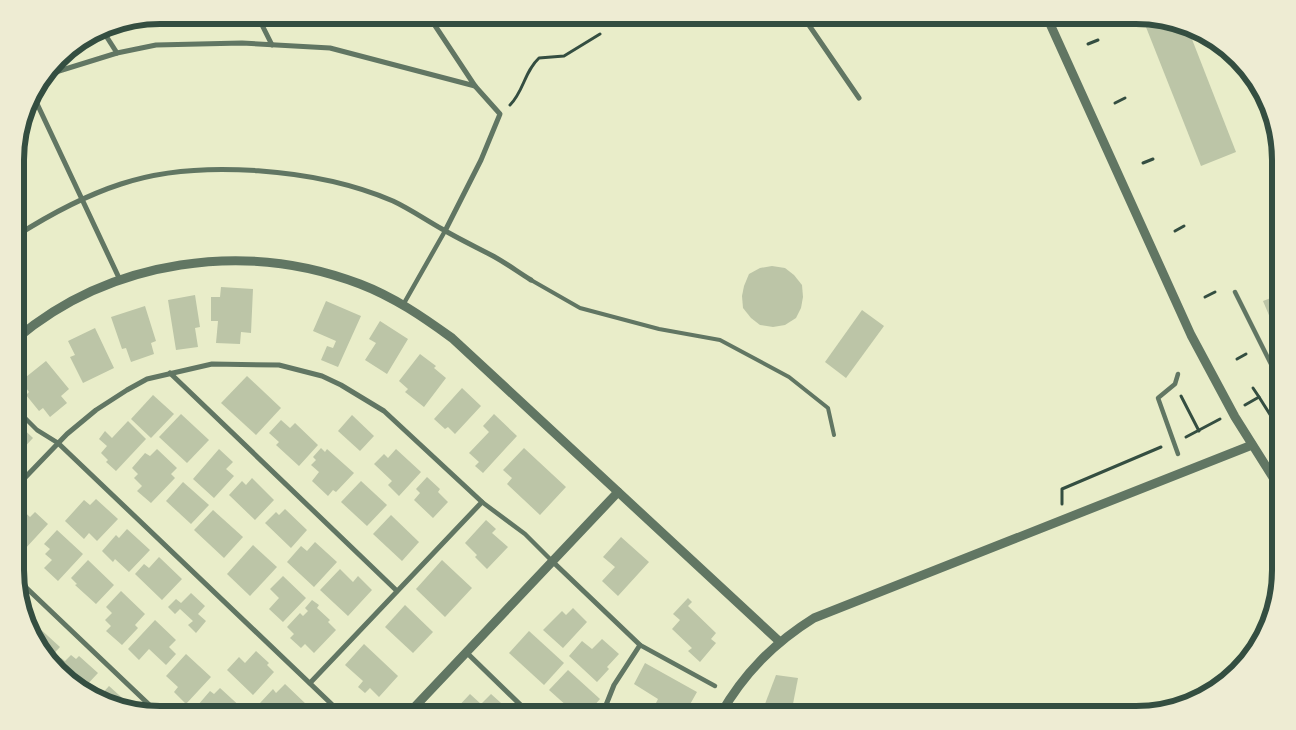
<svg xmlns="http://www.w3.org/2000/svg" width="1296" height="730" font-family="Literata,serif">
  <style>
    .building { fill: #bcc5a7 }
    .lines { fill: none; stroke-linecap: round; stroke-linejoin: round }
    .path { stroke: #344e41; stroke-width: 3 }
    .service { stroke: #617663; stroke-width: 4 }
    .pedestrian { stroke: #617663; stroke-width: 4.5 }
    .minor { stroke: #617663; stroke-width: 5 }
    .tertiary { stroke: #617663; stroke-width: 9 }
    .rim { fill: none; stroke: #344e41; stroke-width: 6 }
  </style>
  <rect width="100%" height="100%" fill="#e9edc9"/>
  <g class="building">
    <polygon points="1142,17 1188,29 1236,152 1201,166"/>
    <polygon points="772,266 785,268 794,275 802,285 803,297 801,308 796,318 785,325 773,327 760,325 751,318 743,308 742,296 744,286 749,274 760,268"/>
    <polygon points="221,287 253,289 251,333 241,332 240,344 216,343 218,321 211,321 211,297 220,297"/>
    <polygon points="1281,294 1281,304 1275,307 1281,321 1281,344 1263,301"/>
    <polygon points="195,295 200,327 195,328 198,347 176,350 168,300"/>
    <polygon points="326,301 361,316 338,367 321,360 327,346 333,348 336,341 313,331"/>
    <polygon points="145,306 156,341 151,343 154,354 131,362 126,348 122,349 111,317"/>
    <polygon points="862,310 884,326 846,378 825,362"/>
    <polygon points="380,321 408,339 387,374 365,360 376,343 369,339"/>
    <polygon points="95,328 114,368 83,383 70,357 75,355 68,341"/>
    <polygon points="420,354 436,366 434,368 446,378 424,407 405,392 408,389 399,381"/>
    <polygon points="46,361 69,389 61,396 67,403 50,417 43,408 39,411 26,395 29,392 21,381"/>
    <polygon points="247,376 281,408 256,435 221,403"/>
    <polygon points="462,388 481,406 455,434 448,427 445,429 434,419"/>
    <polygon points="153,395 174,414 151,438 131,419"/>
    <polygon points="181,414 209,440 187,463 159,437"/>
    <polygon points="494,414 517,436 483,473 475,466 479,462 469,453 489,432 483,426"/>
    <polygon points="352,415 374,436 360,451 338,431"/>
    <polygon points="281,420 290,428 295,423 318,445 299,466 276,445 279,442 269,433"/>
    <polygon points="128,421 146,439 116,471 106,462 108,460 101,453 107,446 99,439 105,431 112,438"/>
    <polygon points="16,422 33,438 17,455 16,454"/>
    <polygon points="321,448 325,452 327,449 354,473 336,492 333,490 328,496 312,481 319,472 311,465 316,460 313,457"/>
    <polygon points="524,448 566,487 540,515 507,484 512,478 503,470"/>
    <polygon points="157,449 177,468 171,474 175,478 151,503 137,491 142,486 134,478 138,474 132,468 145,453 150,456"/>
    <polygon points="219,449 233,462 226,469 234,476 214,498 193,479"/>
    <polygon points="396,449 421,472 399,496 388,485 392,481 374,464 384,454 388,458"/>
    <polygon points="427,477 440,489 438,492 448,502 433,518 414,500 420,493 416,489"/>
    <polygon points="252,478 274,500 255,520 229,495 242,481 246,485"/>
    <polygon points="361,481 387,505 367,526 341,502"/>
    <polygon points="183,482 209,505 191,524 166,501"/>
    <polygon points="96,499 118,519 97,541 89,533 84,539 65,521 84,500 90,505"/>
    <polygon points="20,508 30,517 35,512 48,524 24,550 16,542 16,512"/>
    <polygon points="285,509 307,530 291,548 265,523 276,512 279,515"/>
    <polygon points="213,510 243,537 224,558 194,530"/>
    <polygon points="391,515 419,542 402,561 373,534"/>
    <polygon points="486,520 496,529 492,533 508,547 487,569 475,557 477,555 465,543"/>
    <polygon points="127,529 150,550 129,572 115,559 113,562 102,551 116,535 119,538"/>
    <polygon points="57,530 83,554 58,581 44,568 52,560 45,554 50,549 44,544"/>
    <polygon points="621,537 649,562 618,596 602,581 615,567 603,557"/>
    <polygon points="315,542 337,562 314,587 287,562 301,546 307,551"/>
    <polygon points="253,545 277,567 250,596 227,574"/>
    <polygon points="159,557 182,579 162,600 135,574 144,564 149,568"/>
    <polygon points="88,560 114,585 96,604 75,585 77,584 71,578"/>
    <polygon points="442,560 472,588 445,617 416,589"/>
    <polygon points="340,569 353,582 358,576 372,590 348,616 320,590"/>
    <polygon points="283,576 306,598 283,622 269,609 279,598 270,589"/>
    <polygon points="121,591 145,614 135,625 138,628 122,645 106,631 111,626 105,620 112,613 106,607"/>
    <polygon points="191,593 205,606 198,614 206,621 196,633 188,625 193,621 180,609 175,614 168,607 176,599 181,603"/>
    <polygon points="688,598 692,602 688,606 716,633 711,639 716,643 700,662 688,651 692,648 672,629 680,620 673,614"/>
    <polygon points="312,600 319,605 317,608 330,620 328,622 336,630 314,653 305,644 301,648 290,638 294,634 287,627 300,613 303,616 308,611 305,608"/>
    <polygon points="405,605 433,632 413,653 385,627"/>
    <polygon points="573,608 587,622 563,648 543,630 562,611 566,615"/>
    <polygon points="155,620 176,640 169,647 176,654 166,665 149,649 139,660 128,649"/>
    <polygon points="37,626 60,647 49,659 40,651 32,631"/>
    <polygon points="529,631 564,663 544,685 509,653"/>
    <polygon points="602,639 619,654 607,667 609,669 597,682 569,656 582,641 592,649"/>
    <polygon points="364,644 398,676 379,697 370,688 365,693 358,687 363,681 345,665"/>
    <polygon points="256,651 269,663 267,665 274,672 253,695 227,670 239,657 245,663"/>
    <polygon points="186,654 211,677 186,704 174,692 178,687 166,676"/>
    <polygon points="71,655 76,659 79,656 98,673 82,690 54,665 61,658 65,661"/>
    <polygon points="645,663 697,692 684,715 670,715 654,707 658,699 634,684"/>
    <polygon points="568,670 600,699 586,715 577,715 549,690"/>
    <polygon points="776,675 798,678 792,709 765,704"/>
    <polygon points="285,684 307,705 297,715 272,715 260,703 273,689 276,693"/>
    <polygon points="109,686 129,704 127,706 98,698"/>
    <polygon points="220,688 244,710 239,715 208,715 198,705 210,691 214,694"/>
    <polygon points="470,694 481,704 491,694 511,712 508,715 480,715 477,712 475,715 459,715 454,711"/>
  </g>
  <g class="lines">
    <g class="path">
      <polyline points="1088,44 1098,40"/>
      <polyline points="1115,103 1125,98"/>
      <path d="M510 105C524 91 524 72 539 58L564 56 600 34"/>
      <polyline points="1143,163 1153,159"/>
      <polyline points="1175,231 1184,226"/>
      <polyline points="1205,297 1215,292"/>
      <polyline points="1237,359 1246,354"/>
      <polyline points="1253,388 1259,397"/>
      <polyline points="1181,396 1199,431"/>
      <polyline points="1245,405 1259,397 1281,432"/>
      <polyline points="1186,437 1220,419"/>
      <polyline points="1062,504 1062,489 1161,447"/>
    </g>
    <polyline class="service" points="531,280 580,308 659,329 720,340 789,377 828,408 834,435"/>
    <g class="pedestrian">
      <polyline points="1235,292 1281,384"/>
      <polyline points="403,305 445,231"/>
      <polyline points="16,409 37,430 58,443"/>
      <polyline points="1178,454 1158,398 1175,384 1178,374"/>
      <polyline points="482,502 525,534 552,561"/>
      <polyline points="640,645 715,686"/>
    </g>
    <g class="minor">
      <polyline points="257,15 272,45"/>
      <polyline points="428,15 475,86 500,114 481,160 445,231"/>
      <polyline points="601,15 605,23 615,15"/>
      <polyline points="802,15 859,98"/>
      <polyline points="101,28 117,53"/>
      <polyline points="46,75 117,53 156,45 242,43 330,48 475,86"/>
      <polyline points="32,93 120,280"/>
      <path d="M16 236C49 215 84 196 121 184 198 158 319 169 393 201 410 209 426 220 442 229 459 239 476 247 493 256 506 263 518 272 531 280"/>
      <polyline points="170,373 397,591"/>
      <polyline points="58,443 343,715"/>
      <polyline points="16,487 67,434 96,410 127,390 147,379 212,364 279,365 322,376 341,385 384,411 482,502 310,683"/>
      <polyline points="552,561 640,645 614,685 602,715"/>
      <polyline points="16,578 160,715"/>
      <polyline points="466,652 531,715"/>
    </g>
    <g class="tertiary">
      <polyline points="1046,15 1191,335 1235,417 1281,490"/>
      <path d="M16 339C111 259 245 240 360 284 394 297 423 317 452 338L780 642"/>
      <polyline points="407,715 618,492"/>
      <path d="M720 715C744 673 774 643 814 618L1252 445"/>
    </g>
  </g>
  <path d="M0 0H1296V730H0ZM160 24H1136A136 136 0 0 1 1272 160V570A136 136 0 0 1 1136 706H160A136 136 0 0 1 24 570V160A136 136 0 0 1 160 24Z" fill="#eeecd3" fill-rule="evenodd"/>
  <path class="rim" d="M160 24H1136A136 136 0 0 1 1272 160V570A136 136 0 0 1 1136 706H160A136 136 0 0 1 24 570V160A136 136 0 0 1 160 24Z"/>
</svg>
